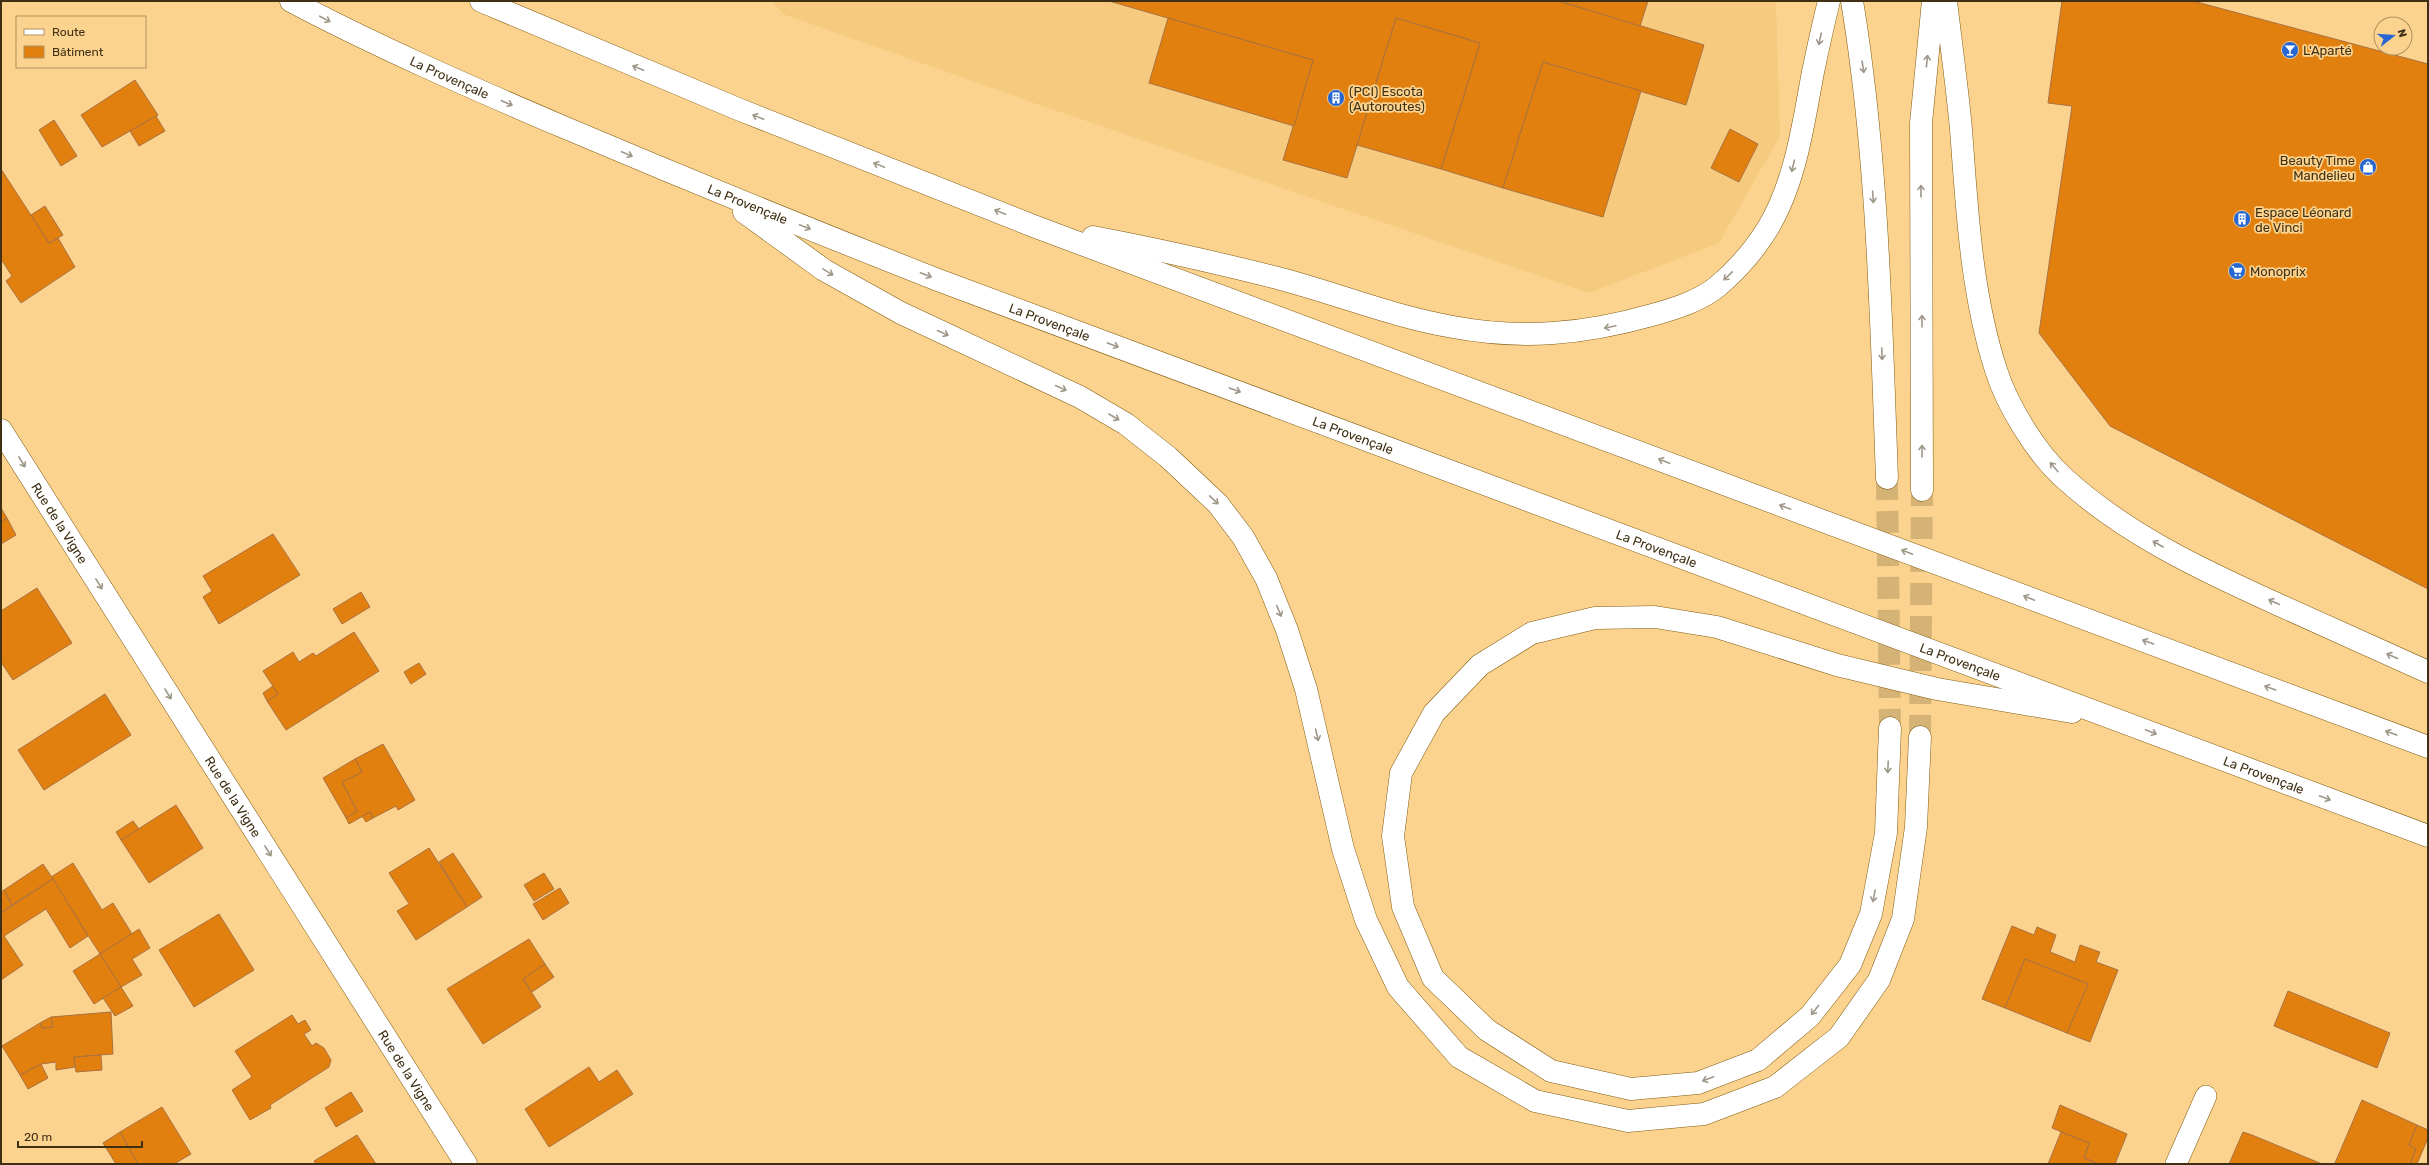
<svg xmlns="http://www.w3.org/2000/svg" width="2429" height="1165" font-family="Rubik,sans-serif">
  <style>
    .built { fill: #f7cb7f }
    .building { fill: #e1800f; stroke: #aa7140 }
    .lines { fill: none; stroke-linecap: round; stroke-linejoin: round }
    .motorway-tunnel { stroke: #d5b276; stroke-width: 22; stroke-dasharray: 22 11; stroke-linecap: butt }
    .service-casing { stroke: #805c12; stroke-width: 22 }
    .minor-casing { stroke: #805c12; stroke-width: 23 }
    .motorway-casing { stroke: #805c12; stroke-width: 23 }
    .service { stroke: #fff; stroke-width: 21 }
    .minor { stroke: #fff; stroke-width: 22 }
    .motorway { stroke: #fff; stroke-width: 22 }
    .oneway { stroke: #9f9789 }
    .labels { text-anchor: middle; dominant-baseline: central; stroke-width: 3.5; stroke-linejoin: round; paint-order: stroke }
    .poi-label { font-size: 13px; fill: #3f2f13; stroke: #fbd38f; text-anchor: start }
    .street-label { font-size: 13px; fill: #3f2f13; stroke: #fbd38f }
  </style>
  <rect width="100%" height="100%" fill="#fbd38f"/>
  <polygon class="built" points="772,1 1776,1 1780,136 1719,243 1589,293 1048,108 783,14"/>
  <g class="building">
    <polygon points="1109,1 1559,1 1704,45 1686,105 1543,62 1503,188 1441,169 1480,43 1396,18 1347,178 1283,160 1313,60"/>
    <polygon points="1559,1 1648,1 1640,26"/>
    <polygon points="2062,1 2193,1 2428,64 2428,589 2110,426 2039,333 2072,106 2048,103"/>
    <polygon points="1168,18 1313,60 1294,126 1149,83"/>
    <polygon points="1396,18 1480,43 1441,169 1357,145"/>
    <polygon points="1543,62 1641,91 1603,217 1503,188"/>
    <polygon points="135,80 158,115 102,147 81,115"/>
    <polygon points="156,116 165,131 139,146 130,131"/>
    <polygon points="54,120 77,156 61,166 39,130"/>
    <polygon points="1730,129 1758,144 1739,182 1711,168"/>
    <polygon points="1,169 49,243 58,238 75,267 21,303 6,281 12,276 1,259"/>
    <polygon points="45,206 63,235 49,243 31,215"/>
    <polygon points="1,508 7,518 1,522"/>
    <polygon points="7,518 16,535 1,544 1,522"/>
    <polygon points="273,534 300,575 219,624 203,597 212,591 203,576"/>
    <polygon points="37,588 72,643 13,680 1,662 1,611"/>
    <polygon points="361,592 370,607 342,624 333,609"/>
    <polygon points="354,632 379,671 286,730 267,701 278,694 263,671 293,652 299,662 313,653 316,656"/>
    <polygon points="419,663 426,674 411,684 404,672"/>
    <polygon points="273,686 278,694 267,701 263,693"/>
    <polygon points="105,694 131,735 44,790 18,750"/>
    <polygon points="383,744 415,800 398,810 396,806 373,818 370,812 349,824 346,818 357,811 342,782 362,772 355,759"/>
    <polygon points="355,759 362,772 342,782 357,811 346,818 323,778"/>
    <polygon points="176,805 203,848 149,883 121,840"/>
    <polygon points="370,812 373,818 366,822 362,816"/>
    <polygon points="133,821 139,829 121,840 116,832"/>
    <polygon points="429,848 467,907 416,940 397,911 409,904 389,873"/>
    <polygon points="453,853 482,897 467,907 439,862"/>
    <polygon points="73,863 102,910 113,903 132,934 100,954 51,877"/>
    <polygon points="43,864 53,879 12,905 4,890"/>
    <polygon points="544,873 554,889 534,901 524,885"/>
    <polygon points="53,879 88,936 70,948 46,909 4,936 23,965 1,980 1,913"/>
    <polygon points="560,888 569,903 543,920 533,904"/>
    <polygon points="4,890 12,905 1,913 1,892"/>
    <polygon points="219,914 254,970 194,1007 159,950"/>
    <polygon points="2012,926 2034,935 2037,927 2056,935 2050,952 2075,962 2080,945 2100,952 2096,962 2118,970 2090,1042 2067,1033 2088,984 2025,959 2005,1008 1982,999"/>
    <polygon points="139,929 150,948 132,959 142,975 121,987 100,954"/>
    <polygon points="529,939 545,964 523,979 541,1007 483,1044 447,989"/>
    <polygon points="100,954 121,987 94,1004 73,971"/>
    <polygon points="2025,959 2088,984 2067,1033 2005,1008"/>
    <polygon points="545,964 554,977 532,992 523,979"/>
    <polygon points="121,987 133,1006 115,1016 103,998"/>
    <polygon points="2288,991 2390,1033 2377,1068 2274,1026"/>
    <polygon points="111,1012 113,1054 74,1057 75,1067 56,1070 56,1062 41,1064 20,1075 2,1046 40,1023 42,1028 53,1027 51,1017"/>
    <polygon points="292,1015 298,1024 305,1020 311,1030 304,1034 312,1046 316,1043 324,1048 331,1060 329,1067 270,1105 271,1108 250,1120 232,1090 252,1077 235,1051"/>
    <polygon points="51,1017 53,1027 42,1028 40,1023"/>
    <polygon points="101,1055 102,1070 76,1072 74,1057"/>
    <polygon points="41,1064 48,1078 28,1089 20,1075"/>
    <polygon points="589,1067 599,1082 617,1070 633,1094 549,1147 525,1109"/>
    <polygon points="351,1092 363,1111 336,1127 325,1108"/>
    <polygon points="2362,1100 2417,1125 2409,1145 2416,1149 2410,1164 2333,1164 2335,1163"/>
    <polygon points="2060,1105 2127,1134 2115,1164 2099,1164 2084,1158 2089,1143 2052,1128"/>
    <polygon points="162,1107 191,1154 174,1164 138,1164 120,1132"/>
    <polygon points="2417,1125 2428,1130 2428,1138 2417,1164 2410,1164 2416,1149 2409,1145"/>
    <polygon points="120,1132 138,1164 116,1164 103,1143"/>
    <polygon points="2061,1132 2089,1143 2084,1158 2099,1164 2048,1164"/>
    <polygon points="2243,1132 2252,1135 2322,1164 2229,1164"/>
    <polygon points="357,1135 376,1164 316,1164 314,1161"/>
  </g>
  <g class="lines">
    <g class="motorway-tunnel">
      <polyline points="1887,478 1890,728"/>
      <polyline points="1920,737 1922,490"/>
    </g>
    <g class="service-casing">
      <polyline id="service" points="2176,1164 2206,1096"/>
    </g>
    <g class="minor-casing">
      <g id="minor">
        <path id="s1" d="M1 430 466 1164"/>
      </g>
    </g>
    <g class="motorway-casing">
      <g id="motorway">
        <path id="s2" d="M291 1C378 47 470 87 561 126 686 179 811 230 938 280L2428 836"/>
        <polyline points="481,1 738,109 1036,227 2428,747"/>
        <path d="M1852 1C1878 158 1881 319 1887 478"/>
        <path d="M1946 1C1951 44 1957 86 1961 129 1967 209 1971 293 1996 370 2007 405 2036 453 2064 478 2125 534 2202 570 2277 604 2327 627 2378 649 2428 672"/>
        <polyline points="744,212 824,270 901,313 1080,397 1126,424 1168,457 1218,504 1243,537 1266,578 1287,630 1306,689 1343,849 1366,920 1398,987 1459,1057 1535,1101 1628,1121 1704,1114 1775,1087 1839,1037 1879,980 1903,919 1916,827 1920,737"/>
        <path d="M1093 237C1156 249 1219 263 1281 279 1338 294 1394 317 1453 327 1522 340 1585 334 1652 315 1674 309 1700 301 1718 286 1737 270 1755 249 1768 228 1796 181 1803 125 1813 72 1818 48 1823 25 1829 1"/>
        <polyline points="1922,490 1921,123 1933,1"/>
        <polyline points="1890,728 1886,833 1871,914 1850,965 1810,1016 1758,1060 1698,1083 1631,1089 1551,1071 1487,1030 1433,978 1403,907 1393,836 1401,773 1434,713 1480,665 1532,633 1595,618 1655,617 1717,627 1837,665 1937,689 2072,712"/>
      </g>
    </g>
    <use href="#service" class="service"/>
    <use href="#minor" class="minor"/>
    <use href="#motorway" class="motorway"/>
  </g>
  <defs><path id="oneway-shaft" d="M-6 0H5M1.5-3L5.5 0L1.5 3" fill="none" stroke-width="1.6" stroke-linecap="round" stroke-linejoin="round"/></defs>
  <g class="oneway">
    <use href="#oneway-shaft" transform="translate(325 19) rotate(28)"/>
    <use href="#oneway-shaft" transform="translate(1820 39) rotate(102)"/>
    <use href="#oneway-shaft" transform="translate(1927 61) rotate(-84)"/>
    <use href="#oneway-shaft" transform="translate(1863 67) rotate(81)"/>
    <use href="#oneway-shaft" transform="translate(638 68) rotate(-158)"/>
    <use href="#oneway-shaft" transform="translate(507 103) rotate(23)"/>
    <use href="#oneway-shaft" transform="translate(758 117) rotate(-158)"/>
    <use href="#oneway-shaft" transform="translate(627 154) rotate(23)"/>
    <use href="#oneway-shaft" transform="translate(879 165) rotate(-158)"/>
    <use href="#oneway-shaft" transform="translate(1793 166) rotate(104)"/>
    <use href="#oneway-shaft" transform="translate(1921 191) rotate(-90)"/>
    <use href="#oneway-shaft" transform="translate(1873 197) rotate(86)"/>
    <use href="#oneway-shaft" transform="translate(1000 212) rotate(-158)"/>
    <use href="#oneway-shaft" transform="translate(805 227) rotate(21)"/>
    <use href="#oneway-shaft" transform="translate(828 272) rotate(31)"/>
    <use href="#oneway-shaft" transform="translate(926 275) rotate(21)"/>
    <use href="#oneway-shaft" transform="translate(1728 276) rotate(136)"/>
    <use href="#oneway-shaft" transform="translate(1922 321) rotate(-90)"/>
    <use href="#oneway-shaft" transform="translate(1610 327) rotate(168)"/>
    <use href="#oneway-shaft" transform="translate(943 333) rotate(25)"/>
    <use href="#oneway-shaft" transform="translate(1113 345) rotate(20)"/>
    <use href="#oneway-shaft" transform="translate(1882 354) rotate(88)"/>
    <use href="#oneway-shaft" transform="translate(1061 388) rotate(25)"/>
    <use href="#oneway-shaft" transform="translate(1235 390) rotate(20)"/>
    <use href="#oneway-shaft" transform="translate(1114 417) rotate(30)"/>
    <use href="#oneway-shaft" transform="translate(1922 451) rotate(-90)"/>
    <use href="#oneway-shaft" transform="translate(1664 461) rotate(-159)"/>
    <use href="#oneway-shaft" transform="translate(22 462) rotate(58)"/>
    <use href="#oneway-shaft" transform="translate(2054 467) rotate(-130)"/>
    <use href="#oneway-shaft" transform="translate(1214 500) rotate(43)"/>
    <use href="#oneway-shaft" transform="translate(1785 507) rotate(-159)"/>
    <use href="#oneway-shaft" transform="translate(2158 544) rotate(-150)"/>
    <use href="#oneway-shaft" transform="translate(1907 552) rotate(-159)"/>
    <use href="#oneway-shaft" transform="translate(99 584) rotate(58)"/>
    <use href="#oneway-shaft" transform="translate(2029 598) rotate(-159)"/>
    <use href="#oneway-shaft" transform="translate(2274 602) rotate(-156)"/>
    <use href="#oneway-shaft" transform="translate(1279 611) rotate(68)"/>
    <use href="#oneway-shaft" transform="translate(2148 642) rotate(-160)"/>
    <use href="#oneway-shaft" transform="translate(2392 656) rotate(-156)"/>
    <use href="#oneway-shaft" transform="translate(2270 688) rotate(-160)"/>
    <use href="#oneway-shaft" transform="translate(168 694) rotate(58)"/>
    <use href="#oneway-shaft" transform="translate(2151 732) rotate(21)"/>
    <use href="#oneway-shaft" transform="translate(2391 733) rotate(-160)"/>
    <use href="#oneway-shaft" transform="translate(1317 735) rotate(77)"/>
    <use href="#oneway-shaft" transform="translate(1888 767) rotate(92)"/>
    <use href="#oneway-shaft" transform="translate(2325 798) rotate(21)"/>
    <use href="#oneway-shaft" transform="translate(268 851) rotate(58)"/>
    <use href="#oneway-shaft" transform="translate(1874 896) rotate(101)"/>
    <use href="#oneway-shaft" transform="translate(1815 1010) rotate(128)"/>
    <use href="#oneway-shaft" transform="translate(1708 1079) rotate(159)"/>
  </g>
  <defs>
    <g id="bar-disc" transform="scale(0.9)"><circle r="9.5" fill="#2667d4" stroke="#fbd38f"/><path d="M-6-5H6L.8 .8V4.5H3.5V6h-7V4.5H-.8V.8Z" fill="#fff"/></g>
    <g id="building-disc" transform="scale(0.9)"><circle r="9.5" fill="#2667d4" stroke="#fbd38f"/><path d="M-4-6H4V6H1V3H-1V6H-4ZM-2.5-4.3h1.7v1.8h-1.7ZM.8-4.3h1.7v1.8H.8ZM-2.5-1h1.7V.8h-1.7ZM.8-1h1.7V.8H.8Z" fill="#fff"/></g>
    <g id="shop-disc" transform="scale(0.9)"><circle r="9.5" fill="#2667d4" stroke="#fbd38f"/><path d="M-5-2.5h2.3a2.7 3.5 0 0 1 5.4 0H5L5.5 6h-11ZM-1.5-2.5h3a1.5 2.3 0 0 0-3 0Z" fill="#fff"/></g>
    <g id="supermarket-disc" transform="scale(0.9)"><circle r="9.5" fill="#2667d4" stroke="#fbd38f"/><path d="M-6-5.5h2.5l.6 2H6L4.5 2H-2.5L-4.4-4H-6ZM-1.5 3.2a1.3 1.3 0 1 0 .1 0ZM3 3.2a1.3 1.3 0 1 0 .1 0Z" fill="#fff"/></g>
  </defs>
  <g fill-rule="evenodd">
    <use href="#bar-disc" x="2290" y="50"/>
    <use href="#building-disc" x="1336" y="98"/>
    <use href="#shop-disc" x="2368" y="167"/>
    <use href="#building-disc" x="2242" y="219"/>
    <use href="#supermarket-disc" x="2237" y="271"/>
  </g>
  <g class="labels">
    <g class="poi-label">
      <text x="2303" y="50">L'Aparté</text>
      <text x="1349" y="91">(PCI) Escota<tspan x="1349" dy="15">(Autoroutes)</tspan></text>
      <text x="2355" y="160" text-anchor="end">Beauty Time<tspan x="2355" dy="15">Mandelieu</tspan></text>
      <text x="2255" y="212">Espace Léonard<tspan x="2255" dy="15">de Vinci</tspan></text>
      <text x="2250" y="271">Monoprix</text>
    </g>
    <g class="street-label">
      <text stroke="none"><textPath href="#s2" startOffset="176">La Provençale</textPath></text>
      <text stroke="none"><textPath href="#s2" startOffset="500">La Provençale</textPath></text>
      <text stroke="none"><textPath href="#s2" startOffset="824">La Provençale</textPath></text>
      <text stroke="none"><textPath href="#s2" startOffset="1148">La Provençale</textPath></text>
      <text stroke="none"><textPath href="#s1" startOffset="110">Rue de la Vigne</textPath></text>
      <text stroke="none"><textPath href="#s2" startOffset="1472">La Provençale</textPath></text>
      <text stroke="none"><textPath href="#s2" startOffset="1796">La Provençale</textPath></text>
      <text stroke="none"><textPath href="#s2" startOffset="2120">La Provençale</textPath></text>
      <text stroke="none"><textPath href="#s1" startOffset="434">Rue de la Vigne</textPath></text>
      <text stroke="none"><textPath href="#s1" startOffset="758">Rue de la Vigne</textPath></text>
    </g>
  </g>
  <rect width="2429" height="1165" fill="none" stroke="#3f2f13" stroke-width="4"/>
  <rect x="16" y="16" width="130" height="52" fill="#fbd38f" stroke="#b0915d"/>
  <rect x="24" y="29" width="20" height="6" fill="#ffffff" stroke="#b0915d"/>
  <text x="52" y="36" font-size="12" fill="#3f2f13">Route</text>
  <rect x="24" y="46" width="20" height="12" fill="#e1800f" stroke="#b0915d"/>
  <text x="52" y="56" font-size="12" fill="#3f2f13">Bâtiment</text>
  <g transform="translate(2393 36) rotate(73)"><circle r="19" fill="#fbd38f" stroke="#b0915d"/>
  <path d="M0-3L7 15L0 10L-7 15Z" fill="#2667d4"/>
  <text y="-6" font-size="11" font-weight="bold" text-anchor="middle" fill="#3f2f13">N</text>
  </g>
  <path d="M18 1141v6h124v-6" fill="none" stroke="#3f2f13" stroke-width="2"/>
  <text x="24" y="1141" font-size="12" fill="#3f2f13" stroke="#fbd38f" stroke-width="3" paint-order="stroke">20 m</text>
</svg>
